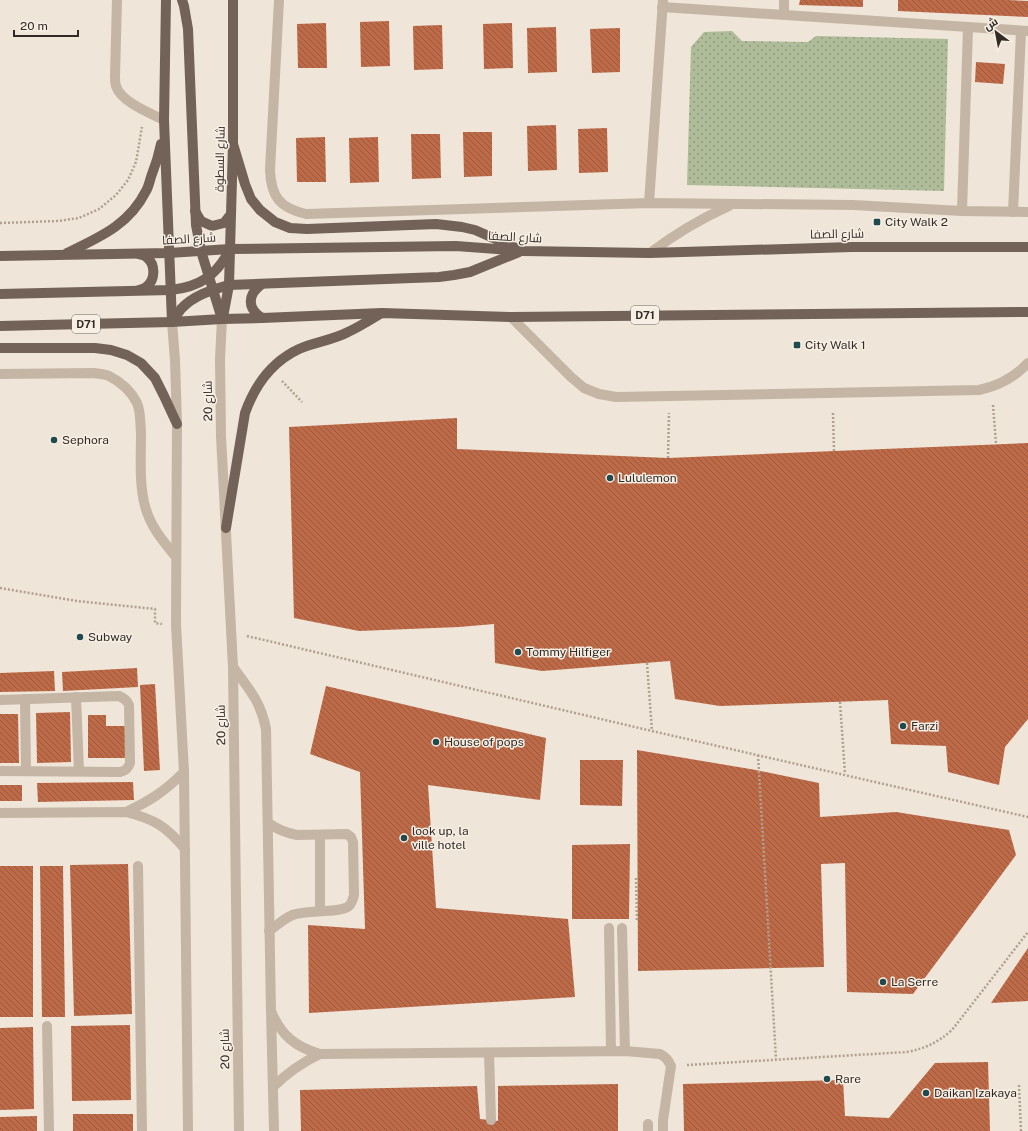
<svg xmlns="http://www.w3.org/2000/svg" width="1028" height="1131" font-family="'Public Sans',Cairo,sans-serif">
  <style>
    .park { fill: url(#park-dots) }
    .building { fill: url(#building-back-hatch) }
    .lines { fill: none; stroke-linecap: round; stroke-linejoin: round }
    .path { stroke: #b1a090; stroke-width: 2.5; stroke-dasharray: 2 2; stroke-linecap: butt }
    .minor { stroke: #c5b5a5; stroke-width: 10 }
    .major { stroke: #736258; stroke-width: 10 }
    .poi-dot { fill: #1f4a50; stroke: #f7efe4; stroke-width: 1.5 }
    .labels { text-anchor: middle; dominant-baseline: central; stroke-width: 3; stroke-linejoin: round; paint-order: stroke }
    .shield { fill: #f7efe4; stroke: #6d655f; stroke-width: 1 }
    .shield-label { font-size: 11px; font-weight: bold; fill: #322a26 }
    .street-label { font-size: 12px; fill: #322a26; stroke: #f7efe4 }
    .poi-label { font-size: 12px; fill: #322a26; stroke: #f7efe4; text-anchor: start }
  </style>
  <defs>
    <pattern id="park-dots" width="8" height="8" patternUnits="userSpaceOnUse"><rect width="8" height="8" fill="#afbc99"/><path d="M2 2h.1M6 6h.1" fill="none" stroke="#8f997d" stroke-width="1.8" stroke-linecap="round"/></pattern>
    <pattern id="building-back-hatch" width="6" height="6" patternUnits="userSpaceOnUse"><rect width="6" height="6" fill="#bd6a48"/><path d="M-1 5l2 2M0 0l6 6M5-1l2 2" fill="none" stroke="#9a573c"/></pattern>
  </defs>
  <rect width="100%" height="100%" fill="#efe5d8"/>
  <polygon class="park" points="732,31 742,41 808,42 816,36 948,39 944,191 687,185 691,47 704,32"/>
  <g class="building">
    <polygon points="800,0 863,0 863,7 799,5"/>
    <polygon points="898,0 1007,0 1028,1 1028,17 898,11"/>
    <polygon points="389,21 390,66 361,67 360,22"/>
    <polygon points="326,23 327,68 298,68 297,24"/>
    <polygon points="512,23 513,68 484,69 483,24"/>
    <polygon points="442,25 443,69 414,70 413,26"/>
    <polygon points="556,27 557,72 528,73 527,28"/>
    <polygon points="620,28 620,72 592,73 590,29"/>
    <polygon points="976,62 1005,64 1003,84 975,82"/>
    <polygon points="556,125 557,170 528,171 527,126"/>
    <polygon points="607,128 608,172 579,173 578,129"/>
    <polygon points="463,132 492,132 492,176 464,177"/>
    <polygon points="411,134 440,134 441,178 412,179"/>
    <polygon points="325,137 326,182 297,182 296,138"/>
    <polygon points="378,137 379,182 350,183 349,138"/>
    <polygon points="457,418 457,449 668,458 1028,443 1028,719 1005,747 999,785 948,772 946,746 891,744 888,700 720,706 675,699 670,661 542,671 495,663 494,624 459,627 359,631 294,618 289,427"/>
    <polygon points="137,668 138,687 63,691 62,672"/>
    <polygon points="54,671 55,691 0,692 0,673"/>
    <polygon points="155,684 160,770 144,771 140,685"/>
    <polygon points="326,686 546,738 540,800 428,785 436,908 568,919 575,997 309,1013 308,925 365,929 360,772 310,754"/>
    <polygon points="70,712 71,762 37,763 36,713"/>
    <polygon points="0,714 18,714 19,763 0,763"/>
    <polygon points="88,715 106,715 106,726 125,726 125,758 88,758"/>
    <polygon points="637,750 756,770 819,783 820,817 896,812 1009,830 1016,855 913,994 847,992 845,863 821,864 824,967 638,971"/>
    <polygon points="580,760 623,760 622,806 580,805"/>
    <polygon points="133,782 134,800 38,802 37,783"/>
    <rect x="0" y="785" width="22" height="16"/>
    <polygon points="630,844 629,919 572,919 572,845"/>
    <polygon points="128,864 132,1014 74,1016 70,865"/>
    <rect x="0" y="866" width="33" height="151"/>
    <polygon points="40,866 63,866 65,1017 42,1017"/>
    <polygon points="1028,948 1028,1001 991,1003"/>
    <polygon points="130,1025 131,1100 72,1101 71,1026"/>
    <polygon points="33,1027 34,1109 0,1110 0,1028"/>
    <polygon points="988,1062 990,1131 684,1131 683,1084 843,1080 845,1116 889,1118 935,1063"/>
    <polygon points="618,1084 618,1131 301,1131 300,1090 477,1086 480,1119 498,1121 498,1086"/>
    <rect x="73" y="1114" width="60" height="17"/>
    <polygon points="37,1116 37,1131 0,1131 0,1117"/>
  </g>
  <g class="lines">
    <g class="path">
      <polyline points="0,223 58,221 79,218 99,209 116,195 128,180 136,162 142,127"/>
      <polyline points="282,381 302,402"/>
      <polyline points="993,405 996,444"/>
      <polyline points="833,413 834,451"/>
      <polyline points="668,458 669,413"/>
      <polyline points="0,588 77,601 155,609 155,623 162,624"/>
      <polyline points="247,636 652,731 1028,817"/>
      <polyline points="647,663 652,731"/>
      <polyline points="840,702 845,774"/>
      <polyline points="758,755 776,1059"/>
      <polyline points="636,878 637,922"/>
      <path d="M687 1065 907 1052C926 1048 937 1043 952 1030L1028 932"/>
      <polyline points="1019,1085 1021,1131"/>
    </g>
    <g class="minor">
      <path d="M117 0 115 77C115 80 115 83 116 86 121 102 150 113 164 120"/>
      <path d="M279 0 270 170C271 197 280 208 306 214L649 203 853 205 962 211 1028 212"/>
      <polyline points="662,7 1028,31"/>
      <polyline points="784,15 784,0"/>
      <polyline points="649,203 663,0"/>
      <polyline points="962,211 968,28"/>
      <polyline points="1013,212 1021,31"/>
      <path d="M650 253C675 234 700 219 729 206"/>
      <path d="M511 317 571 377 584 388 599 394 616 397 979 390C998 386 1014 378 1028 363"/>
      <polyline points="222,319 220,359 221,436 233,667 239,1131"/>
      <polyline points="172,322 175,360 177,424 176,624 184,772 188,1131"/>
      <path d="M0 374 94 373C99 374 105 374 109 376 121 382 131 391 137 403 141 412 140 423 141 433 141 455 139 485 145 506 150 526 163 541 176 557"/>
      <path d="M233 667C249 689 261 702 266 729L271 1011 274 1131"/>
      <polyline points="76,697 79,771"/>
      <polyline points="25,699 26,771"/>
      <path d="M0 700 119 696C124 698 127 700 129 705L130 763C128 769 125 771 120 772L0 771"/>
      <path d="M126 812C150 801 165 791 184 772"/>
      <path d="M0 813 126 812C154 819 166 826 185 849"/>
      <path d="M268 823C277 829 286 833 297 835L347 834 351 837 353 842 354 895C353 899 352 903 349 906 341 913 308 910 296 914 286 916 278 925 269 931"/>
      <polyline points="138,866 142,1131"/>
      <polyline points="320,911 320,835"/>
      <polyline points="609,928 611,1051"/>
      <polyline points="622,928 625,1051"/>
      <path d="M271 1011C281 1035 295 1047 320 1054L625 1051 660 1054C666 1057 668 1060 671 1066L663 1120V1131"/>
      <polyline points="47,1026 49,1131"/>
      <polyline points="489,1053 491,1120"/>
      <path d="M273 1087C287 1073 303 1062 320 1054"/>
      <polyline points="648,1124 648,1131"/>
    </g>
    <g class="major">
      <polyline points="166,0 164,120 172,322"/>
      <polyline points="182,0 184,6 188,29 196,225 201,251 222,319"/>
      <polyline points="233,144 245,184 251,199 260,210 275,222 290,228 307,229 436,224 462,227 475,230 516,248"/>
      <polyline points="195,211 201,221 212,226 224,223 231,214"/>
      <path d="M67 253C100 237 129 225 146 191 149 186 150 179 152 174 156 164 159 154 161 144"/>
      <path d="M139 254C141 255 143 255 145 256 156 263 156 280 146 287 144 289 142 289 139 290"/>
      <polyline points="0,256 169,253 230,249 456,246 523,251 650,253 852,247 1028,247"/>
      <path d="M262 284C247 295 247 308 262 318"/>
      <path d="M0 294 171 290C199 287 216 276 229 251"/>
      <polyline points="223,317 229,285 233,144 233,0"/>
      <path d="M172 322C175 318 178 313 181 309 194 295 212 290 229 285L439 277 454 275 470 272 519 252"/>
      <polyline points="0,326 172,322 222,319 262,318 382,313 511,317 1028,312"/>
      <polyline points="0,348 95,348 111,350 127,355 141,363 155,378 164,396 177,424"/>
      <path d="M226 528 245 413C255 385 271 362 299 349 315 342 333 340 348 332 359 327 370 320 380 314"/>
    </g>
  </g>
  <g class="poi-dot">
    <rect x="873" y="218" width="8" height="8" rx="2"/>
    <rect x="793" y="341" width="8" height="8" rx="2"/>
    <circle cx="54" cy="440" r="4"/>
    <circle cx="610" cy="478" r="4"/>
    <circle cx="80" cy="637" r="4"/>
    <circle cx="518" cy="652" r="4"/>
    <circle cx="903" cy="726" r="4"/>
    <circle cx="436" cy="742" r="4"/>
    <circle cx="404" cy="838" r="4"/>
    <circle cx="883" cy="982" r="4"/>
    <circle cx="827" cy="1079" r="4"/>
    <circle cx="926" cy="1093" r="4"/>
  </g>
  <g class="labels">
    <g class="shield">
      <rect x="631" y="306" width="28" height="18" rx="3"/>
      <rect x="72" y="315" width="28" height="18" rx="3"/>
    </g>
    <g class="shield-label">
      <text x="645" y="315">D71</text>
      <text x="86" y="324">D71</text>
    </g>
    <g class="street-label">
      <text transform="translate(220 159) rotate(-89)">شارع السطوة</text>
      <text transform="translate(837 234) rotate(-1)">شارع الصفا</text>
      <text transform="translate(515 237) rotate(3)">شارع الصفا</text>
      <text transform="translate(189 239) rotate(-3)">شارع الصفا</text>
      <text transform="translate(208 401) rotate(-91)">شارع 20</text>
      <text transform="translate(221 725) rotate(-91)">شارع 20</text>
      <text transform="translate(225 1049) rotate(-91)">شارع 20</text>
    </g>
    <g class="poi-label">
      <text x="885" y="222">City Walk 2</text>
      <text x="805" y="345">City Walk 1</text>
      <text x="62" y="440">Sephora</text>
      <text x="618" y="478">Lululemon</text>
      <text x="88" y="637">Subway</text>
      <text x="526" y="652">Tommy Hilfiger</text>
      <text x="911" y="726">Farzi</text>
      <text x="444" y="742">House of pops</text>
      <text x="412" y="831">look up, la<tspan x="412" dy="14">ville hotel</tspan></text>
      <text x="891" y="982">La Serre</text>
      <text x="835" y="1079">Rare</text>
      <text x="934" y="1093">Daikan Izakaya</text>
    </g>
  </g>
  <g transform="translate(996 32) rotate(328)" stroke="#f7efe4" stroke-width="3" paint-order="stroke">
  <path d="M0-3L7 15L0 10L-7 15Z" fill="#322a26"/>
  <text y="-6" font-size="11" font-weight="bold" text-anchor="middle" fill="#322a26">ش</text>
  </g>
  <path d="M14 30v6h64v-6" fill="none" stroke="#322a26" stroke-width="2"/>
  <text x="20" y="30" font-size="12" fill="#322a26" stroke="#f7efe4" stroke-width="3" paint-order="stroke">20 m</text>
</svg>
